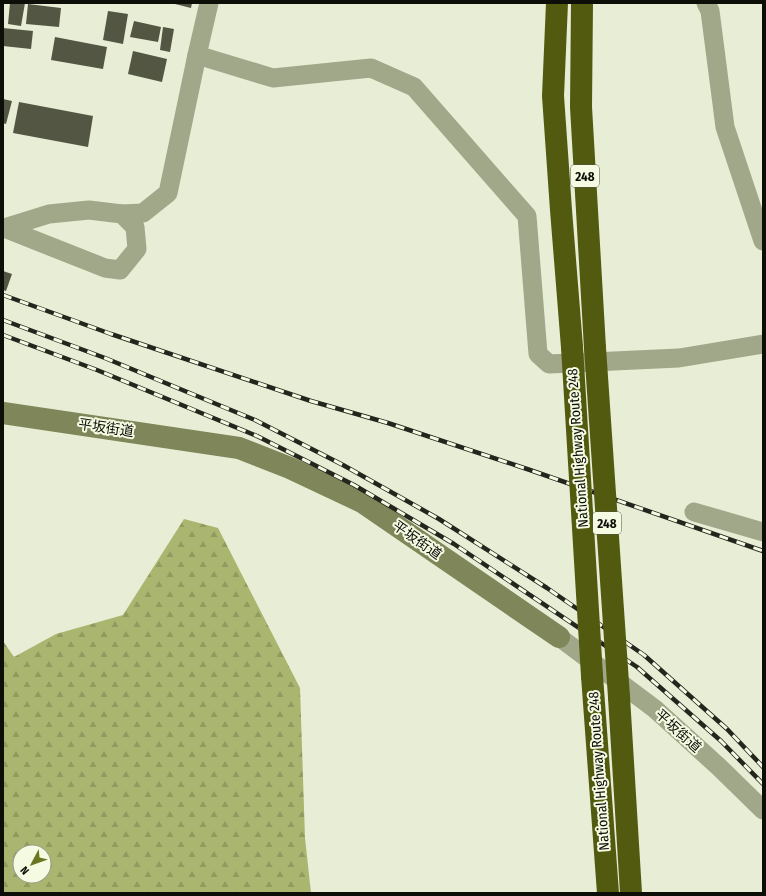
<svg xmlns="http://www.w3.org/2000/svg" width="766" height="896" font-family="'Fira Sans Condensed','Noto Sans JP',sans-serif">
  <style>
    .forest { fill: url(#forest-firs); fill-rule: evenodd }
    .building { fill: #535642 }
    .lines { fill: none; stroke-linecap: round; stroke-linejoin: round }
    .street { stroke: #a1a789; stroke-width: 19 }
    .secondary { stroke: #7f865a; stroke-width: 22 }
    .highway { stroke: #525a10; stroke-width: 22 }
    .rail-casing { stroke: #24261d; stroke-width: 4.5 }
    .rail { stroke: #f5fae2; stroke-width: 3; stroke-dasharray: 9; stroke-linecap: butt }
    .highway-bridge { stroke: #525a10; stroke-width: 22 }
    .labels { text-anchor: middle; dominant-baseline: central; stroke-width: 4; stroke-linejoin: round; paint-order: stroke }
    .shield { fill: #f5fae2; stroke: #535549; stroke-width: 1 }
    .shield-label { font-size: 13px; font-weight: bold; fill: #0d0e07 }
    .street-label { font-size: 14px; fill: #0d0e07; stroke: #f5fae2 }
  </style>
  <defs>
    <pattern id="forest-firs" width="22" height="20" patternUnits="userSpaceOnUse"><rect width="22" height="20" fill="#aab56f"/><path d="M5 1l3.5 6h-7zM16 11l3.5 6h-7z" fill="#919a5f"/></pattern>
  </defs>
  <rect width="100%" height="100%" fill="#e8edd5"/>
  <path class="forest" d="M184 519 218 528 300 688 305 838 311 893H3V641L14 657 56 634 123 615ZM20 852H44V876H20Z"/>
  <g class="building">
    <polygon points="10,3 25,3 21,26 8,24"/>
    <polygon points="171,3 192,3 191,8"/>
    <polygon points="28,4 61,8 59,27 26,24"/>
    <polygon points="108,11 128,14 123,44 103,40"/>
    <polygon points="134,21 161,27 158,42 130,37"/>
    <polygon points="163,27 174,29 170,52 160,50"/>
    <polygon points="3,28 33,31 31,49 3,46"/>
    <polygon points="55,37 107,47 103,69 51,60"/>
    <polygon points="133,51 167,59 162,82 128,74"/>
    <polygon points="3,99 12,101 6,124 3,123"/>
    <polygon points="19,102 93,116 88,147 13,133"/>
    <polygon points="3,271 12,274 6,291 3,290"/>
  </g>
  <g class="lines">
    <g class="street">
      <polyline points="209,3 197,55 273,78 371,68 414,87 527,216 538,354 549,364 679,358 763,344"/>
      <polyline points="706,3 710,11 725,127 763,241"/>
      <polyline points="122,214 143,213 168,193 197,55"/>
      <polyline points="3,228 4,228 105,268 120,270 137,249 135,227 122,214 89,210 49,214 4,228"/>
      <polyline points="694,512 763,532"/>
      <polyline points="559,637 655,709 719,767 763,810"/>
    </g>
    <polyline class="secondary" points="3,413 239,448 290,468 362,502 559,637"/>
    <g class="highway">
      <polyline points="557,3 553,96 561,210 572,347"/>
      <polyline points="582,3 581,107 595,348"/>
      <polyline points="592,676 608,893"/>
      <polyline points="619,697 631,893"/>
    </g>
    <g class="rail-casing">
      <g id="rail">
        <polyline points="3,295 111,334 311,401 388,423 530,470 763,551"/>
        <polyline points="3,320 105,358 255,420 343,465 439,519 547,588 644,655 727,729 763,767"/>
        <polyline points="3,335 97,370 257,436 354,485 454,544 637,667 721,741 763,784"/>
      </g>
    </g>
    <use href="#rail" class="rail"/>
    <g class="highway-bridge">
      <polyline points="572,347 592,676"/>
      <polyline points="595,348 619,697"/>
    </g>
  </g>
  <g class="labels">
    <g class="shield">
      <rect x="571" y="165" width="28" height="22" rx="3"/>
      <rect x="593" y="512" width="28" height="22" rx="3"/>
    </g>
    <g class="shield-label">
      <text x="585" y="176">248</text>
      <text x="607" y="523">248</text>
    </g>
    <g class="street-label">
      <text transform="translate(106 428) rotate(8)">平坂街道</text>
      <text transform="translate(578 448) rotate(-94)">National Highway Route 248</text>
      <text transform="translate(417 540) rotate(35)">平坂街道</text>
      <text transform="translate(678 731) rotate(42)">平坂街道</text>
      <text transform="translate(599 771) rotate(-94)">National Highway Route 248</text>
    </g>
  </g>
  <rect width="766" height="896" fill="none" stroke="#0d0e07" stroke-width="8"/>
  <g transform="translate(32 864) rotate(229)"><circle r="19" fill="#f5fae2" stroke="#989c8a"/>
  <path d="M0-3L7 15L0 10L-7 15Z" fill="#6b7620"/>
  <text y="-6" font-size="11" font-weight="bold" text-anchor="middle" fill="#0d0e07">N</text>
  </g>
</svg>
